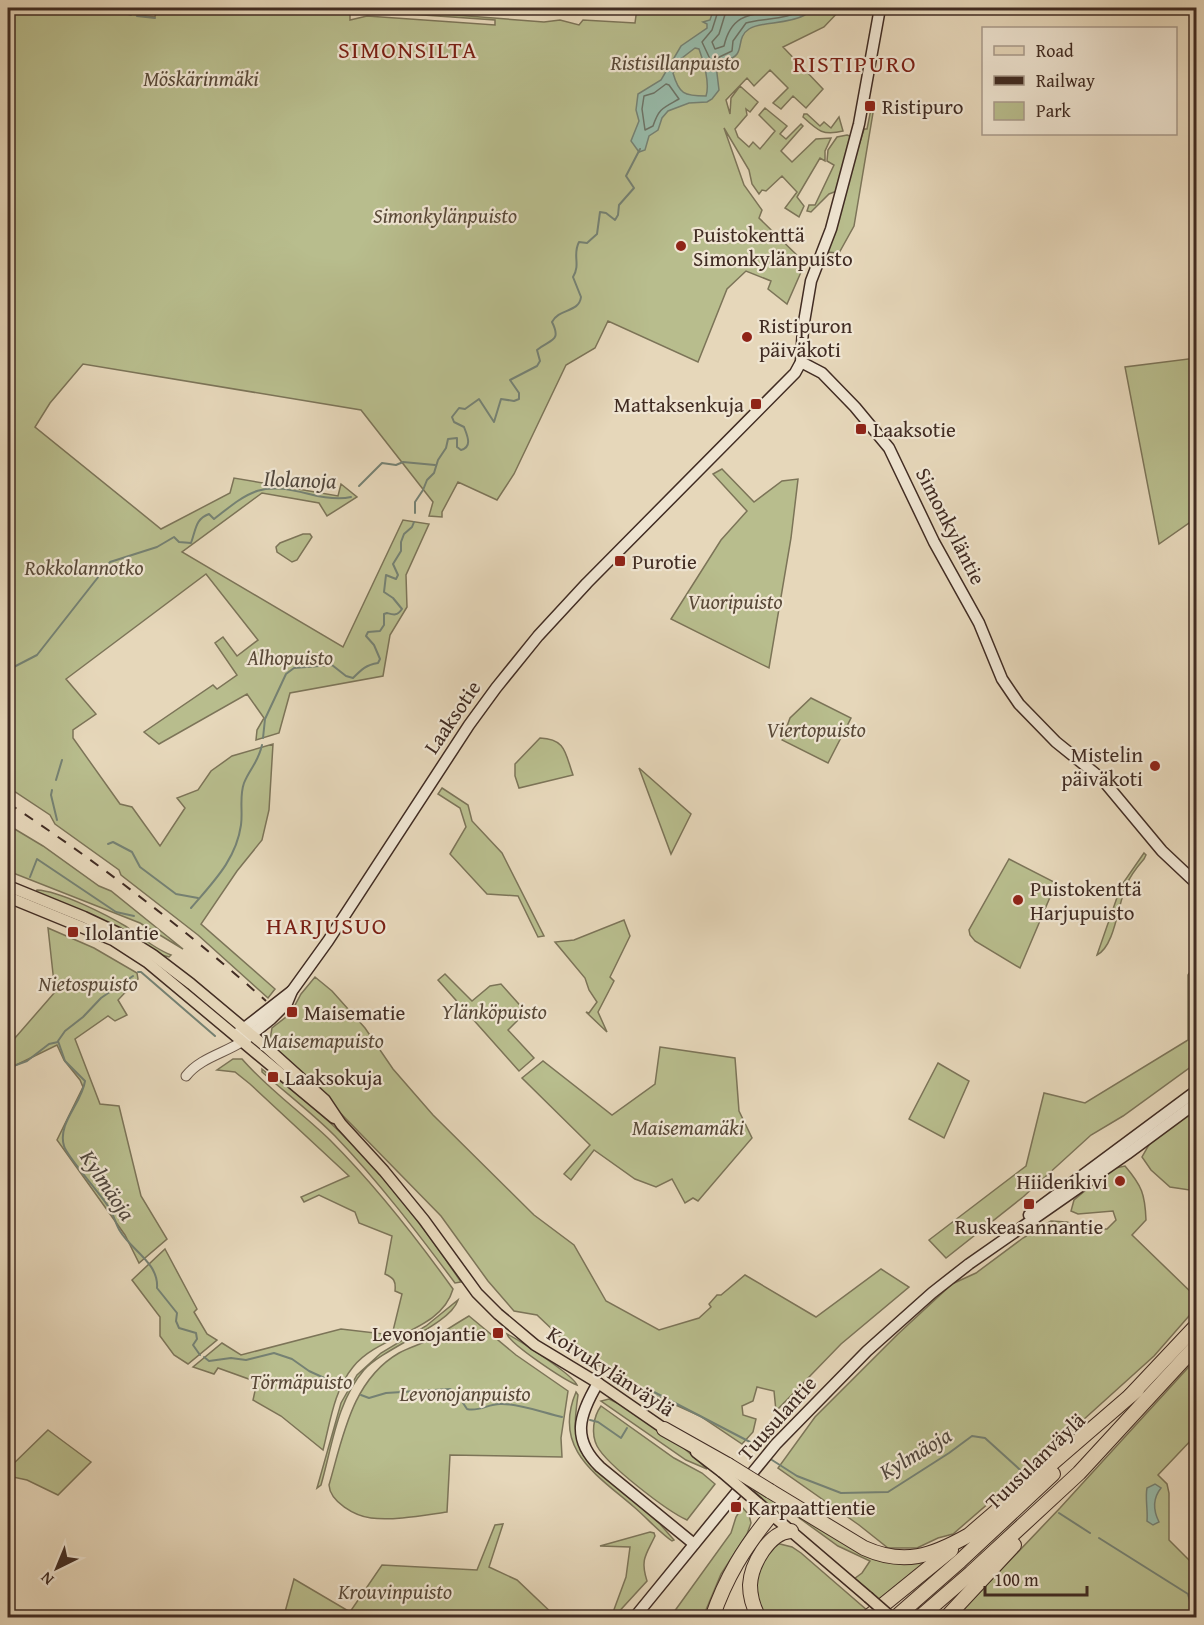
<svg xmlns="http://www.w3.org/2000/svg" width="1204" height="1625" font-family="'Gentium Book Plus',serif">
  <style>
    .green { fill: #b8bd8d; stroke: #7c7458; stroke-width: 1.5 }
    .water { fill: #97baa9; stroke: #758173; stroke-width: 1.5; fill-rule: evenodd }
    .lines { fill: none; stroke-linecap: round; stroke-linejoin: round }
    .shore { stroke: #6c7366; stroke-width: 1.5 }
    .stream { stroke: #758173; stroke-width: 2 }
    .tertiary-casing { stroke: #6a5749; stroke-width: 11 }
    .secondary-casing { stroke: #412c23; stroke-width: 13 }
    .primary-casing { stroke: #412c23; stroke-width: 13 }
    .motorway-casing { stroke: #412c23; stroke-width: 16 }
    .tertiary { stroke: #efe5d2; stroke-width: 9 }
    .secondary { stroke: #efe5d2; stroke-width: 10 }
    .primary { stroke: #e6d7ba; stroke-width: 10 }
    .motorway { stroke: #e6d7ba; stroke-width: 14 }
    .rail { stroke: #412c23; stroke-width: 2; stroke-dasharray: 10 10; stroke-linecap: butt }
    .primary-bridge-casing { stroke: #412c23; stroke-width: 13; stroke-linecap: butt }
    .motorway-bridge-casing { stroke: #412c23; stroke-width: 16; stroke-linecap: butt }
    .primary-bridge { stroke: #e6d7ba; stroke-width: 10 }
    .motorway-bridge { stroke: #e6d7ba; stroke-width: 14 }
    .poi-dot { fill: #8f2418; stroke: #efe5d2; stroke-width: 2 }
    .labels { text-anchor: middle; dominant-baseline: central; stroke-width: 4.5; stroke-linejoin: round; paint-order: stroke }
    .park-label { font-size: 21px; font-style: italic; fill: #594938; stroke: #efe5d2 }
    .poi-label { font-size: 21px; fill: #412c23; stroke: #efe5d2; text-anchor: start }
    .street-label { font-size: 21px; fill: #412c23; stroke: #efe5d2 }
    .water-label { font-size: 22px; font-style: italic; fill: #52483e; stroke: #efe5d2 }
    .quarter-label { font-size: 24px; letter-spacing: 1.5px; fill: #7a1f14; stroke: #efe5d2 }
  </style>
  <rect width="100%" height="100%" fill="#e6d7ba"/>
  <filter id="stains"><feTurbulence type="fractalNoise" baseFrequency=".00333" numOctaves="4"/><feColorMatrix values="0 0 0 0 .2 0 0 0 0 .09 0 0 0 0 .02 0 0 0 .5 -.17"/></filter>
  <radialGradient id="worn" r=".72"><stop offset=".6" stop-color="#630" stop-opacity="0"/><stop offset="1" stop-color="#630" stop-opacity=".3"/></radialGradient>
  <g class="green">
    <polygon points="8,8 131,8 132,14 155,17 157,8 314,8 350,12 350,20 367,16 495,25 495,20 366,11 365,8 544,22 560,20 579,25 583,20 635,23 637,8 842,8 824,27 783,47 823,89 806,108 793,96 781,109 773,103 788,88 770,70 754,86 747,78 726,100 730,114 731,98 740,86 758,102 750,112 746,109 747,115 735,129 738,137 749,147 753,142 760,149 775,131 759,115 765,108 787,126 780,134 786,139 801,124 803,126 781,151 792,162 816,139 831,138 825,151 825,161 820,158 797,197 804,206 799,217 785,208 797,192 782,176 766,191 762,190 759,194 752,184 749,170 724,128 744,185 762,210 759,218 805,263 787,304 768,289 771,281 746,271 727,289 698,362 608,321 595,348 566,365 514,474 497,500 458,482 442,512 442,517 429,516 433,502 361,410 83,364 50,403 35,427 161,529 230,493 234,478 338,496 341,484 357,497 327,516 319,503 262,493 182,552 343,647 403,520 429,524 406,575 407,607 390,635 383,676 290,693 279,733 256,740 257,730 264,718 247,694 159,744 144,732 213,685 217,689 237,675 215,643 223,637 237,656 258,640 206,574 66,679 96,714 73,730 73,738 120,804 132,807 160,846 185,808 177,798 198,790 211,771 232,756 273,744 269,810 262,840 237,871 201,924 275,989 268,998 198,935 121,875 119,870 55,824 50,815 8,787"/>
    <polygon points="874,107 854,226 839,253 826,252 864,129 867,129 871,109"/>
    <path d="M804 114H807L820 126 824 122 831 128 839 117 843 131C823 136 818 131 803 117Z"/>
    <polygon points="847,135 852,137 837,191 829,194 811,212 807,211 809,205 815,205 834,165 827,161 828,150 837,137"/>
    <polygon points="1196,358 1196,518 1159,544 1125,367"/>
    <polygon points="722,469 754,502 782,481 798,479 791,538 769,668 671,619 721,540 747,511 713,474"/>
    <polygon points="303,534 310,534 312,537 297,560 292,562 277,552 276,547 280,543"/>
    <polygon points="811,698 851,718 828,763 782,740 790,718"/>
    <path d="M540 738C566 739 565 753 573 775L519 788 515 776V764Z"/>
    <polygon points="639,768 691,814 671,854"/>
    <polygon points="442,788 468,805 472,821 502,853 544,936 538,937 518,896 487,894 450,854 466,827 460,808 438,794"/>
    <polygon points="8,825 43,846 99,886 111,891 183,949 140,923 8,871"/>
    <path d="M1144 853 1146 855 1144 859C1137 867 1130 876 1126 886 1118 904 1115 946 1097 955L1121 886Z"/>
    <polygon points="1009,859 1056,883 1020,968 975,941 970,935 969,930"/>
    <path d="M37 890C60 891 107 915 127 927 141 937 155 949 171 955L169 957 155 953 35 894Z"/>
    <polygon points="624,920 630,936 610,977 614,981 598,1012 607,1032 586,1012 589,1013 597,1002 589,990 585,978 555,942 574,940"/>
    <polygon points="48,928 94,948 137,973 138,979 118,1000 127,1015 115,1021 108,1016 75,1039 100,1104 119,1106 141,1196 167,1239 139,1263 125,1235 57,1140 83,1087 80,1080 64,1060 57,1045 8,1069 8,1046 55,992"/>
    <polygon points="1196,963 1196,1063 1123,1116 1091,1135 1023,1197 946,1258 929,1240 1026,1166 1044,1093 1085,1103 1188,1040 1188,975"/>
    <polygon points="445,974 472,1001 490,986 501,984 526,1012 508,1030 534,1058 519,1071 438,980"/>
    <polygon points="315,977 332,991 365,1028 393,1069 433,1115 534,1215 574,1245 606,1301 659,1330 699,1318 711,1307 709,1304 717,1295 721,1295 745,1275 816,1317 881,1269 909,1287 841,1344 776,1411 774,1391 757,1387 753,1401 742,1406 743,1415 756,1419 753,1432 742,1444 700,1416 636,1387 576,1352 537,1315 514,1311 488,1281 441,1216 310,1082 267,1045 270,1040 272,1028 295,1010 293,1009 301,994"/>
    <polygon points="660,1047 735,1058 739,1111 752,1138 698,1201 693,1198 685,1203 672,1179 656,1187 635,1179 594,1150 571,1180 564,1174 590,1145 522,1078 543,1061 612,1115 655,1084"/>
    <path d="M233 1059H242C268 1089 301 1112 330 1140 376 1186 415 1236 453 1289 441 1332 379 1334 353 1367 334 1390 330 1423 323 1450L281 1416 253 1400 257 1382 218 1368 214 1374 193 1367 222 1343 241 1355 341 1329 392 1335 402 1294 395 1291C396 1281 394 1278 385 1274L392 1236 359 1223 355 1212 319 1195 304 1202 301 1197 349 1176 250 1084 235 1072 217 1070Z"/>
    <polygon points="938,1063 969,1081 944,1138 909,1119"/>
    <path d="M262 1069 274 1079 276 1078C351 1132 409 1205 461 1282L455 1283C417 1232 379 1182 335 1136 312 1113 286 1093 262 1072Z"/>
    <polygon points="1196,1109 1196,1191 1170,1187 1151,1170 1142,1157 1150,1143"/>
    <path d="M1125 1166C1142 1186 1145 1194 1146 1220L1132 1235 1196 1297V1308L1154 1356 1041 1458 953 1534 938 1538 917 1548H888L859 1525 778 1468 815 1417 898 1334 952 1284 976 1273 1023 1238 1051 1221 1067 1222 1087 1229H1107L1116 1220 1113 1211 1078 1214 1071 1211 1074 1200 1111 1169Z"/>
    <polygon points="165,1249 197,1309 194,1312 207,1334 217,1340 188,1364 174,1355 160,1336 160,1317 132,1280"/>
    <path d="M458 1300C450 1325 385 1347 364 1370 337 1401 332 1447 321 1485L317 1488 341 1403 357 1375 381 1353 426 1326Z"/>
    <path d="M469 1316 516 1355 568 1391 561 1438 562 1457 450 1455 447 1512C425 1515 393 1521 371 1518 355 1516 330 1502 329 1485 343 1437 352 1380 399 1353 410 1347 422 1344 433 1338 445 1331 457 1323 469 1316Z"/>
    <path d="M507 1334C519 1340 573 1375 577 1385 564 1380 510 1344 507 1334Z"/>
    <polygon points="1196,1359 1196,1435 1158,1475 1167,1484 1169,1493 1169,1540 1196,1567 1196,1617 955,1618 1060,1508"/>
    <path d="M576 1392 578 1395C575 1416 572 1436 584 1456L660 1524 674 1540 672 1541C659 1532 647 1518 634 1507 597 1475 552 1449 576 1392Z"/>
    <path d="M609 1399C641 1413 682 1445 707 1469L686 1460 601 1401Z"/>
    <path d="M601 1406 674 1458 702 1473 715 1484 687 1520C667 1511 607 1465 597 1446 591 1434 593 1417 601 1406Z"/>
    <polygon points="48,1430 91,1462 58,1495 27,1480 8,1476 8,1469"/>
    <polygon points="761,1490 863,1552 938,1555 882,1602 854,1579 862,1573 870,1561 838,1546 791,1512 787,1512 781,1516 754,1491"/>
    <polygon points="742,1507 749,1515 751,1523 747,1534 721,1574 703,1617 675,1617 674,1612 731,1533 736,1517"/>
    <polygon points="503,1524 489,1567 517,1580 556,1617 302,1618 285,1612 294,1579 350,1612 382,1565 477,1570 495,1525"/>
    <path d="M650 1532 654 1533 655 1536C646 1555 640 1559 647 1581L614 1617H586L612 1615 626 1577 630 1547 600 1546Z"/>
    <polygon points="776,1543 792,1547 801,1553 868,1611 861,1617 763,1617 754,1586 762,1561"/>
  </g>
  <g class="water">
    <path d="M714 8H807L805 15C787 25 761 21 749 29 738 36 742 48 737 54 733 60 722 61 716 65L719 90 712 99 707 102 689 103 668 111 662 118 658 130 649 136 645 150 639 152 631 141 639 121 636 110 638 94 661 80 681 46 707 28V24L703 22 710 20ZM695 48 699 49C704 62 710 84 706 96 684 96 679 94 673 73L682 58Z"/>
    <path d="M1155 1484 1161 1488C1153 1498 1153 1510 1159 1522L1153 1525 1147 1521C1148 1510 1145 1498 1147 1488Z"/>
  </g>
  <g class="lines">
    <g class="shore">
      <path d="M719 8 712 30 702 42 711 61 732 51 733 41 746 23C761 18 793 20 801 8"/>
      <path d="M727 8 719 34 712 42 715 49 724 46C733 7 760 16 789 8"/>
      <path d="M666 84 669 85 679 99C663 108 659 108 653 126L645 130 642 109 644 96 654 93Z"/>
    </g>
    <g class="stream">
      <polyline points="128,14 131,15"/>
      <polyline points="137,16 155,18"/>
      <polyline points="359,486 382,463 396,465 403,462 435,465"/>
      <path d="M415 513V502L423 490 427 480 434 473 438 460 446 448 448 439 457 438V447L461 450C473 447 467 435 464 427L454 422 452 417 459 408 465 409 479 399 494 422 501 399 514 401 519 399V393L510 380 537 366 540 361 537 350C550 339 562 342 552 322 559 308 579 313 581 297L573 277C581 264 572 255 579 242L587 243 597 234 600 212 606 213 615 220 618 215 619 205 634 188 626 176 640 149"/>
      <path d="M8 670 37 655 110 562 157 547 174 537 179 542 191 543C196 530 195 519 209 514L214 519C252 489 261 482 309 494 321 497 339 500 351 497"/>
      <path d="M263 738 265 719 286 674 294 668 332 665 346 676 353 678C362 669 366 665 378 663L380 659 374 645 366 636 368 632 380 631 384 625V614L387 613C394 615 397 616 402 609L393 598 384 592 386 575 396 579 398 575 393 564 401 551V542L404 534 412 527 414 522"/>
      <polyline points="56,780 62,760"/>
      <polyline points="52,790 51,795 57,820"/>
      <polyline points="108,844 113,842 132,852 140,867 176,894 198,898"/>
      <polyline points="30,877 37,859 116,912 134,916"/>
      <path d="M191 908C213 882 236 860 241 825 243 811 239 797 244 783 250 768 258 763 262 745"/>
      <polyline points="138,972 141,972 215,1036"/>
      <path d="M133 976 101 998 83 1017 65 1031 58 1041 65 1061 85 1081C82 1103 57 1123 64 1146 67 1157 100 1193 108 1206 114 1214 115 1223 120 1231 131 1250 159 1263 157 1288L177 1313 176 1321 179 1328 196 1333 197 1339 193 1345 200 1355"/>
      <polyline points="8,1068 27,1061 49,1044 58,1042"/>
      <polyline points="204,1357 209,1361 231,1358 246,1360 274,1353 292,1359 309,1371 344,1387"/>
      <path d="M361 1395 369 1398 386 1393 450 1389 455 1391 467 1409C479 1412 488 1404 500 1404 518 1403 544 1413 562 1417"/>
      <polyline points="645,1401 652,1391 752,1443"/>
      <polyline points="590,1420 598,1422 621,1438 627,1428"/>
      <polyline points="772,1460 797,1476 841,1493 888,1492 949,1453 972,1436 985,1438 1028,1477"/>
      <polyline points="1059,1513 1090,1533"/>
      <polyline points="1099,1538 1188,1594 1191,1605 1196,1610"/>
    </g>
    <g class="tertiary-casing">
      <path id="tertiary" d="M186 1076C200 1058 225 1053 243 1041"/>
    </g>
    <g class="secondary-casing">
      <g id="secondary">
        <polyline points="801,362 822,373 855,407 889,448 934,542 979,623 1002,679 1019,704 1056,742 1102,779 1162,851 1196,883"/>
        <polyline points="238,1033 292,991"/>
        <polyline points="246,1039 271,1019 287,1003 292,991 328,941 469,725 496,688 538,636 587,583 795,373 801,362 803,328 811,281 831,229 859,124 880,8"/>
        <polyline points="1029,1215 1196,1091"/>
        <path d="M598 1383C579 1415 571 1439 600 1467L694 1544"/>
        <polyline points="634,1618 776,1444 867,1351 932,1293 969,1264 1127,1154 1196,1103"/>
      </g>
    </g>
    <g class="primary-casing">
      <g id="primary">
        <polyline points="8,886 84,917 118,933 153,955 191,984 265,1046 325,1100 341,1124 384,1171 424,1220 477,1293 498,1314 535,1345 598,1383 669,1432"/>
        <polyline points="8,897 113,940 147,962 334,1118"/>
        <polyline points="696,1452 722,1472"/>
        <polyline points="758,1503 868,1597"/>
      </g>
    </g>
    <g class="motorway-casing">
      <g id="motorway">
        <polyline points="1130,1396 1196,1326"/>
        <polyline points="664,1429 728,1465"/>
        <path d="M770 1491 864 1548C904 1566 932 1556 969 1535L1137 1390"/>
        <path d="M712 1618C726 1577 744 1548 771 1515"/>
        <path d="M759 1618C753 1607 750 1597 750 1585 751 1565 769 1532 791 1531"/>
        <polyline points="867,1618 951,1550"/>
        <polyline points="895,1618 960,1561 1053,1474"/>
        <polyline points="919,1618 971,1573 1079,1473 1196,1346"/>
        <polyline points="946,1618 1014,1545"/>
      </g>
    </g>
    <use href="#tertiary" class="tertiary"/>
    <use href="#secondary" class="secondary"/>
    <use href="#primary" class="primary"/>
    <use href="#motorway" class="motorway"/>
    <path class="rail" d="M8 803C99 863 184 928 266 1001"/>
    <g class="primary-bridge-casing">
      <g id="primary-bridge">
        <polyline points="722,1472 758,1503"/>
        <polyline points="868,1597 892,1618"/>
      </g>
    </g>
    <g class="motorway-bridge-casing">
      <polyline id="motorway-bridge" points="728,1465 770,1491"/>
    </g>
    <use href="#primary-bridge" class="primary-bridge"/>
    <use href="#motorway-bridge" class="motorway-bridge"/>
  </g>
  <g class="poi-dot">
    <rect x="864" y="100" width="12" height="12" rx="3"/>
    <circle cx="681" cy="246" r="6"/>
    <circle cx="747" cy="337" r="6"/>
    <rect x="750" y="398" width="12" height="12" rx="3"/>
    <rect x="855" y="423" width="12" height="12" rx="3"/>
    <rect x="614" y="555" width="12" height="12" rx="3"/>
    <circle cx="1155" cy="766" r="6"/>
    <circle cx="1018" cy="900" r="6"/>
    <rect x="67" y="926" width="12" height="12" rx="3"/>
    <rect x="286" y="1006" width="12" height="12" rx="3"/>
    <rect x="267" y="1071" width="12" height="12" rx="3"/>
    <circle cx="1120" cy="1181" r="6"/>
    <rect x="1023" y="1198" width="12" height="12" rx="3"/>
    <rect x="492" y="1327" width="12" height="12" rx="3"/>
    <rect x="730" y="1501" width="12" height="12" rx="3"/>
  </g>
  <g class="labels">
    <g class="park-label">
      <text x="675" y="62">Ristisillanpuisto</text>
      <text x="201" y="78">Möskärinmäki</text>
      <text x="445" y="215">Simonkylänpuisto</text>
      <text x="84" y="567">Rokkolannotko</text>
      <text x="735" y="601">Vuoripuisto</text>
      <text x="290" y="657">Alhopuisto</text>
      <text x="816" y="729">Viertopuisto</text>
      <text x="88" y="983">Nietospuisto</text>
      <text x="494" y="1011">Ylänköpuisto</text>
      <text x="323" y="1040">Maisemapuisto</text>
      <text x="688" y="1127">Maisemamäki</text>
      <text x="301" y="1381">Törmäpuisto</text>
      <text x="465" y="1393">Levonojanpuisto</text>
      <text x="395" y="1591">Krouvinpuisto</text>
    </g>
    <g class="poi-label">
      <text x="882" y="106">Ristipuro</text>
      <text x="693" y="234">Puistokenttä<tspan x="693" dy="24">Simonkylänpuisto</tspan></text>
      <text x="759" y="325">Ristipuron<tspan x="759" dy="24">päiväkoti</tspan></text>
      <text x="744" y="404" text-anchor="end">Mattaksenkuja</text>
      <text x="873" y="429">Laaksotie</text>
      <text x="632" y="561">Purotie</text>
      <text x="1143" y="754" text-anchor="end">Mistelin<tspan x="1143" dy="24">päiväkoti</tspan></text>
      <text x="1030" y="888">Puistokenttä<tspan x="1030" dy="24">Harjupuisto</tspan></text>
      <text x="85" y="932">Ilolantie</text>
      <text x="304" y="1012">Maisematie</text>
      <text x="285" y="1077">Laaksokuja</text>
      <text x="1108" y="1181" text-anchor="end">Hiidenkivi</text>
      <text x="1029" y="1226" text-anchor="middle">Ruskeasannantie</text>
      <text x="486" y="1333" text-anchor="end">Levonojantie</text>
      <text x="748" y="1507">Karpaattientie</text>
    </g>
    <g class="street-label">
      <text transform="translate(951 526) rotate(63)">Simonkyläntie</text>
      <text transform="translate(452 717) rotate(-56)">Laaksotie</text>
      <text transform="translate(611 1371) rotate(33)">Koivukylänväylä</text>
      <text transform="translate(777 1418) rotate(-48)">Tuusulantie</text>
      <text transform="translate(1035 1461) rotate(-44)">Tuusulanväylä</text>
    </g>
    <g class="water-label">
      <text transform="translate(300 479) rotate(2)">Ilolanoja</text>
      <text transform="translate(108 1185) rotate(56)">Kylmäoja</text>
      <text transform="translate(915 1453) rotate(-31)">Kylmäoja</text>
    </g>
    <g class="quarter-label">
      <text x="408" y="49">SIMONSILTA</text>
      <text x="855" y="63">RISTIPURO</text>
      <text x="327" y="925">HARJUSUO</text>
    </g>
  </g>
  <rect width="1204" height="1625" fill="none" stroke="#e6d7ba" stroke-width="30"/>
  <rect x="9" y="9" width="1186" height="1607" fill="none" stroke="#412c23" stroke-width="3"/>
  <rect x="15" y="15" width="1174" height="1595" fill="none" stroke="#412c23" stroke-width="1.5"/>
  <rect x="982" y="27" width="195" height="108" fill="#efe5d2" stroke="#a99b8c" stroke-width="1.5"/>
  <rect x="994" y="46" width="30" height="9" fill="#e6d7ba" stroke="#a99b8c" stroke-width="1.5"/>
  <text x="1036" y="57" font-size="18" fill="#412c23">Road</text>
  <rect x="994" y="76" width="30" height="9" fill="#412c23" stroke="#a99b8c" stroke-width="1.5"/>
  <text x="1036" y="87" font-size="18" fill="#412c23">Railway</text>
  <rect x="994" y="102" width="30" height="18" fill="#b8bd8d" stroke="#a99b8c" stroke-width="1.5"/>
  <text x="1036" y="117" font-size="18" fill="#412c23">Park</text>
  <g transform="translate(57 1568) rotate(223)" stroke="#efe5d2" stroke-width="4.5" paint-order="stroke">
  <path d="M0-4.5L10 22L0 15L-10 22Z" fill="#412c23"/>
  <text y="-9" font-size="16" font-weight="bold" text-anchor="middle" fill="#412c23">N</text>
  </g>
  <path d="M985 1586v9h102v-9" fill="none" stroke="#412c23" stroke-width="3"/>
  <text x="994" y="1586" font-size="18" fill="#412c23" stroke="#efe5d2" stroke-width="4.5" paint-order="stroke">100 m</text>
  <rect width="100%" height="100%" filter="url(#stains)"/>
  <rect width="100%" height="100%" fill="url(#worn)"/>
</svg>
